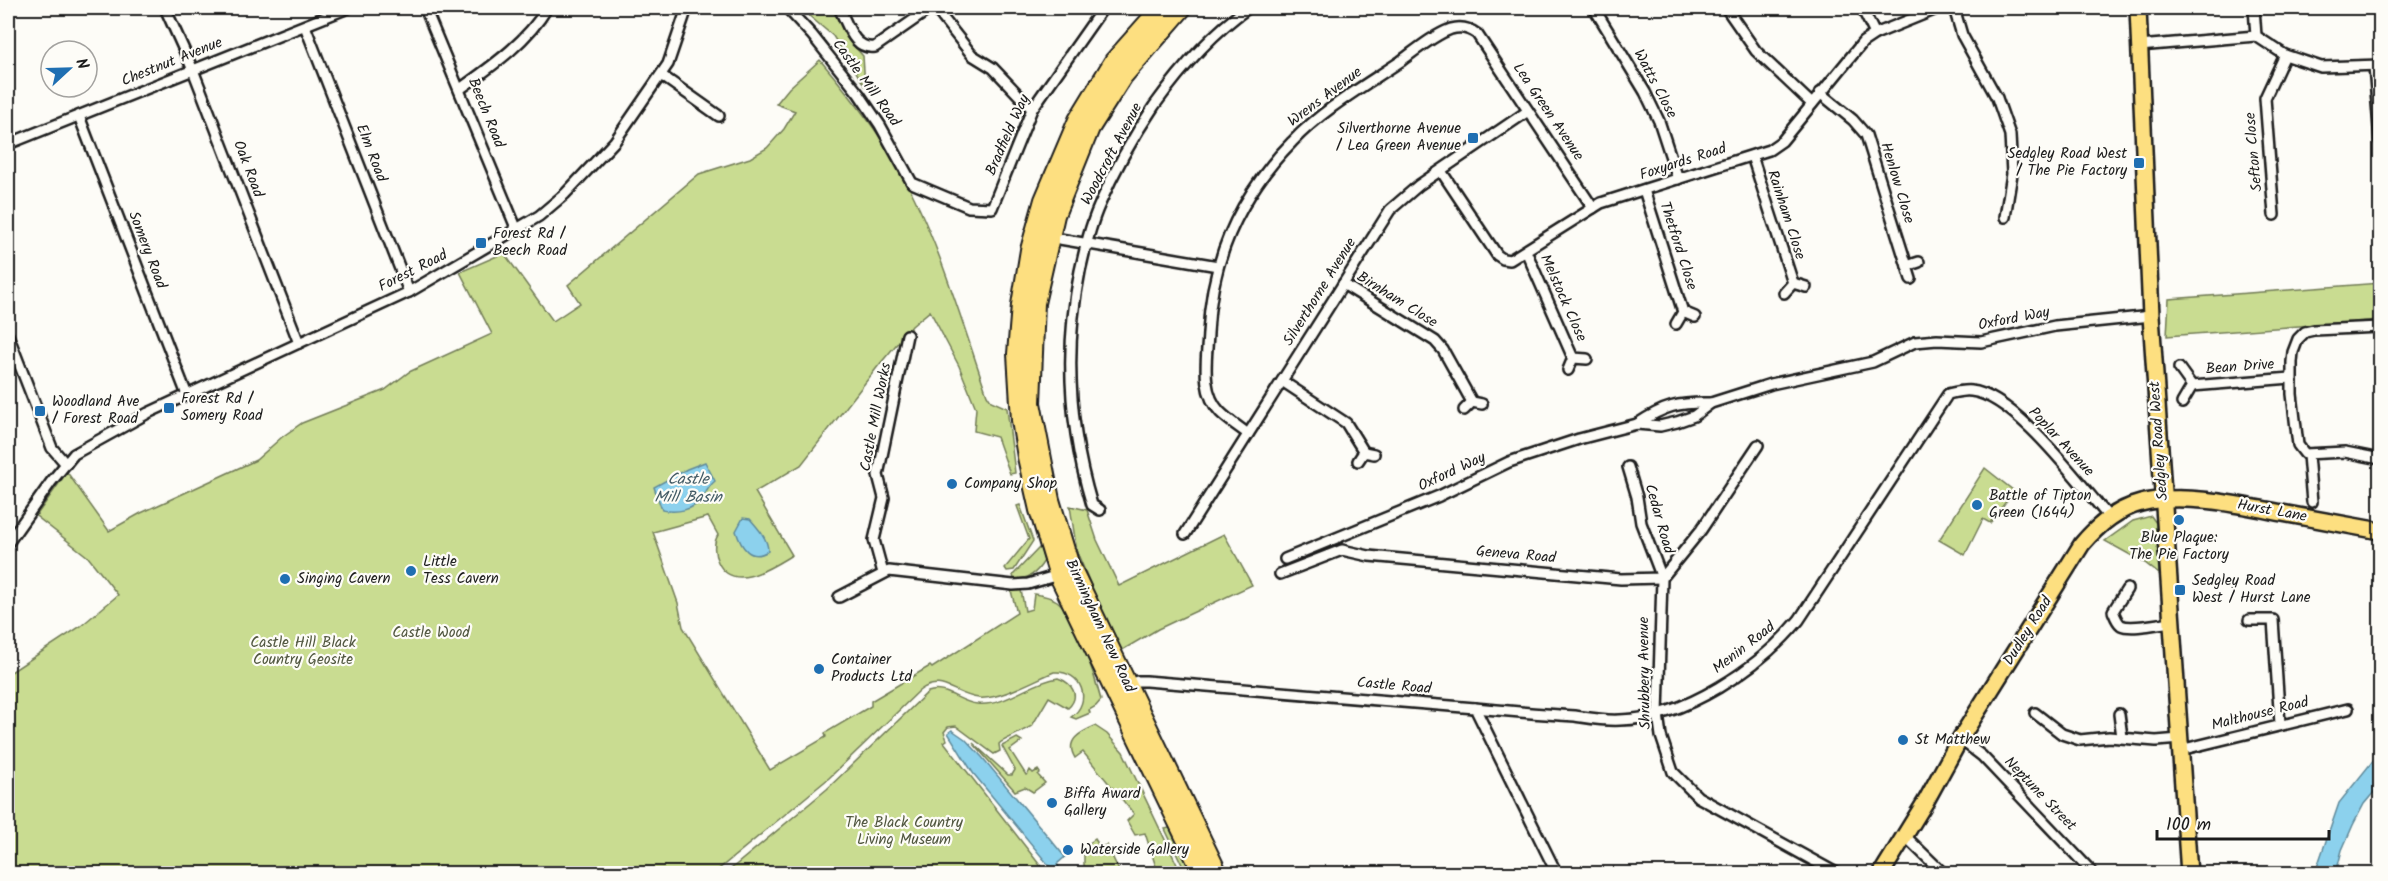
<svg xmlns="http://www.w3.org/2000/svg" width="2388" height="881" font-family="Kalam,sans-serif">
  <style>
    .green { fill: #c9dc91; stroke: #727c56; stroke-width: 1.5 }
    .water { fill: #8cd1ed; stroke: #5f8999; stroke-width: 1.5 }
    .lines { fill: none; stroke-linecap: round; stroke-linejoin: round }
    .street-casing { stroke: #1c1c1c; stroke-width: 14 }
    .primary-casing { stroke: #1c1c1c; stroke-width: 20 }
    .highway-casing { stroke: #1c1c1c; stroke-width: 22 }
    .street { stroke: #fdfcf7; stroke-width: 9 }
    .primary { stroke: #fddf80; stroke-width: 15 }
    .highway { stroke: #fddf80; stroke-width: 18 }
    .poi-dot { fill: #1f6fb2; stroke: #fdfcf7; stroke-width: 2 }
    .labels { text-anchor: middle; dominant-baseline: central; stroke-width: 4.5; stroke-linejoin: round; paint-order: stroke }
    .street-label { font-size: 15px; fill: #1c1c1c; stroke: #fdfcf7 }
    .poi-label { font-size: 15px; fill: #1c1c1c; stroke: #fdfcf7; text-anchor: start }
    .park-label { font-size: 15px; fill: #50563f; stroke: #fdfcf7 }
    .water-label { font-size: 16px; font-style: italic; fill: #435b65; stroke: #fdfcf7 }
  </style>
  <rect width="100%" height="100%" fill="#fdfcf7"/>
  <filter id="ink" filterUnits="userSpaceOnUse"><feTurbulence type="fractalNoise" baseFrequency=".0167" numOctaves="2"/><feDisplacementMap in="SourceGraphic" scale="12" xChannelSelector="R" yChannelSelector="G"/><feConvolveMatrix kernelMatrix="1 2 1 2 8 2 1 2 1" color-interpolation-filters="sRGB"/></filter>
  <g filter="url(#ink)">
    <g class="green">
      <polygon points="800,8 833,8 846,37 863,56 865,86 833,36"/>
      <path d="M820 60C849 94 878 130 899 168 937 236 962 322 987 395L991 401 1007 408 1015 473 1010 474 997 437 974 431 976 408 959 366 930 311 912 326 879 365 801 465 755 492 792 555C772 567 733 594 718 562 714 554 713 543 718 535L708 517 653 532 678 603 683 627 770 770 826 737 825 733 871 706V701L930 666 932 668 1017 613 1011 591 1021 590 1025 611 1032 609 1034 594C1041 595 1051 597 1057 601 1076 615 1095 677 1101 700L1096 706 1089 710 1090 713 1076 719 1071 717C1093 702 1082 670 1054 672 1034 680 1000 700 979 698 955 696 941 673 919 691L829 778 714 873 8 874V674L81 626 118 595 88 557 36 516 67 472 109 531 141 513 256 460 282 437 302 423 385 390 409 372 492 334 460 272 504 253 553 321 580 303 568 285 699 174 750 158 767 148 784 129 795 111 776 104 789 88Z"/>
      <polygon points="2380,283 2380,320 2167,336 2169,299"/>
      <polygon points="1985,468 2014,491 1990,523 1983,519 1965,555 1939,540"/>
      <polygon points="1020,505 1033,541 1014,570 1007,571 1005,568 1029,539 1017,506"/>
      <polygon points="1070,506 1087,510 1097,540 1119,586 1224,534 1252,585 1158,629 1119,652 1077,552"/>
      <polygon points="2151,516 2156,523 2159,574 2145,563 2105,541 2133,521"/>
      <path d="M1040 547 1044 561C1036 574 1029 579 1014 579L1013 575Z"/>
      <path d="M1058 678C1072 683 1081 696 1068 708L1049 697 1032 726 1001 742 999 744 1000 751 994 754 956 726 948 727 944 732 947 740 944 742 1046 873 725 874 827 789 928 692C945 685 960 703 977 704 1006 707 1030 682 1058 678Z"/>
      <path d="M1095 726 1107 734 1123 752 1181 873H1158L1145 833 1135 835 1127 821 1134 814 1083 752 1075 758C1064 740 1081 732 1095 726Z"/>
      <polygon points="1017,738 1022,741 1010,750 1026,775 1028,774 1030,770 1033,773 1038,770 1040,773 1038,775 1045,783 1033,792 1025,787 1015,791 973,743 1008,775 1012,775 1015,770 1002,746"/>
      <polygon points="1173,827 1196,873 1186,873 1165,829"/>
      <polygon points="1095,839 1100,847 1107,845 1120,873 1087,873 1084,865 1084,847"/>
    </g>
    <g class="water">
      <path d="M705 462 715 481C709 486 707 491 703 497 694 511 676 513 662 510L654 487 687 469Z"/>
      <path d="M743 518 750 519C758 528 768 539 768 551 750 562 741 547 736 531Z"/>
      <polygon points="952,730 965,739 982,757 1065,857 1057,864 1063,873 1055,873 973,773 948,733"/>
      <polygon points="2380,752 2380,785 2364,804 2353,825 2342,850 2336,873 2315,873 2339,803"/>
    </g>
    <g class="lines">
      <g class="street-casing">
        <g id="street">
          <polyline points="165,8 193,70 299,343"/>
          <polyline points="425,8 517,230"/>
          <polyline points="787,8 812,35 859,94 880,125 912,183 969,207 992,208 1032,109 1103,8"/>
          <path d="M839 8C848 24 853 50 875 47L931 8"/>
          <polyline points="935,8 972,55 993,68 1032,109"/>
          <polyline points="1594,8 1645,92 1659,121 1678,179"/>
          <polyline points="1726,8 1756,51 1812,104"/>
          <polyline points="1862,8 1875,34"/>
          <polyline points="1954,8 1962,35 1997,98 2010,135 2012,174 2005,217"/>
          <polyline points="2254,8 2256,36"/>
          <polyline points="305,26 409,292"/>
          <polyline points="2139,46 2256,36 2285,55 2321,67 2380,65"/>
          <polyline points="2374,66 2380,141"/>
          <polyline points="661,75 719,116"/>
          <path d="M460 89C492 66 527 42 547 8"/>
          <polyline points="1820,93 1853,120 1866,135 1911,279"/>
          <polyline points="79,116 187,395"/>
          <polyline points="8,144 348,8"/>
          <polyline points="1752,156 1793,283"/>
          <polyline points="1441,171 1497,255 1503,259 1510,260 1601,203 1769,150 1782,141 1863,42 1875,34 1939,8"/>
          <polyline points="1644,190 1683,312"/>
          <polyline points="2274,215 2265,98 2285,55"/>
          <polyline points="1048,237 1218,266"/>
          <polyline points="1526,251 1573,358"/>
          <polyline points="1907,266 1919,262"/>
          <polyline points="1343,284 1435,341 1443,350 1472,402"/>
          <polyline points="1784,293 1793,283 1806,287"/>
          <polyline points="1676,324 1683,312 1695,317"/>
          <polyline points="2380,327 2314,330 2305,332 2298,339 2293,352 2292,362 2292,394 2298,445 2305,454 2345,452 2380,459"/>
          <polyline points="8,335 52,448 66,464"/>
          <polyline points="2179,368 2192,386 2182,403"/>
          <polyline points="1568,370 1573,358 1587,359"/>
          <polyline points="1282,381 1346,423 1364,452"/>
          <polyline points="2192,386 2291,378"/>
          <polyline points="1464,410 1472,402 1482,404"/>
          <path d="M1637 424C1664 406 1679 402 1711 403"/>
          <path d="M1248 434C1239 427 1228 420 1220 412 1200 391 1207 359 1208 333 1210 289 1221 246 1243 207 1256 184 1273 161 1292 142 1323 109 1364 86 1401 61 1416 50 1434 35 1451 29 1461 26 1469 28 1477 34L1593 208"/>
          <polyline points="1758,445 1701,530 1662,578 1658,714 1661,736 1673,772 1698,797 1838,874"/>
          <polyline points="2308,455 2312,502"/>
          <polyline points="1358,461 1364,452 1374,454"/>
          <path d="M1100 510 1092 505C1069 428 1064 350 1080 271 1085 249 1090 226 1099 206 1114 171 1133 137 1154 106 1180 70 1212 33 1248 8"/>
          <polyline points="1185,534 1390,210 1419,185 1528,111"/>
          <polyline points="8,543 51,482 74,454 148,413 409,292 539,216 565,194 615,141 668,64 687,8"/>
          <polyline points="1285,559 1439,496 1509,462 1579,439 1637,424 1660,426 1677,422 1694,416 1711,403 1771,384 1873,362 1915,342 1937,340 1981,342 2055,326 2151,316"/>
          <polyline points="883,573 874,540 884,498 878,475 907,335"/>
          <polyline points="1280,574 1342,550 1369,556 1621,579 1662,578 1641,523 1637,497 1628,467"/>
          <path d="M2127 589 2113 611C2115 616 2117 622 2121 625 2131 630 2161 623 2172 622"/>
          <polyline points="839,597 889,571 1013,585 1028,584 1062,574"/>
          <polyline points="2249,620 2273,620 2280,724"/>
          <polyline points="1127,686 1137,681 1146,681 1475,708 1557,874"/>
          <path d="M1475 708C1508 711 1541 714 1575 716 1589 718 1605 721 1620 720 1684 719 1759 668 1799 620L1948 394C1956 392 1963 390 1971 391 2015 395 2080 485 2109 517"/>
          <polyline points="2035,713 2062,734 2080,740 2109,737 2156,741 2180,739"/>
          <polyline points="2119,714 2122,737"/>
          <polyline points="1960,739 1982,756 2094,874"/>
          <polyline points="2180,750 2348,709"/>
          <polyline points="1905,836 1944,874"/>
        </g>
      </g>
      <g class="primary-casing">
        <g id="primary">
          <polyline points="2138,8 2151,316 2189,874"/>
          <path d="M1881 874 1926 801 1960 739 2082 544C2099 524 2117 509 2141 503 2182 492 2241 505 2282 513 2315 519 2348 525 2380 531"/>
        </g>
      </g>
      <g class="highway-casing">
        <g id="highway">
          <polyline points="1161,8 1114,61 1078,120 1044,200 1030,250 1021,305 1017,354 1021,420 1027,457 1039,510 1059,576 1203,874"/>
          <polyline points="1182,8 1123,76 1090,128 1055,215 1035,303 1031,403 1050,500 1069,563 1218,874"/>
        </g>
      </g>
      <use href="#street" class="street"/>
      <use href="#primary" class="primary"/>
      <use href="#highway" class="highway"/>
    </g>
  </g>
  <g class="poi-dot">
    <rect x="1467" y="132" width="12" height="12" rx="3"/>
    <rect x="2133" y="157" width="12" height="12" rx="3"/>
    <rect x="475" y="237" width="12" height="12" rx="3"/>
    <rect x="163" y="402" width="12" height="12" rx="3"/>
    <rect x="34" y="405" width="12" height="12" rx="3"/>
    <circle cx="952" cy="484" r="6"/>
    <circle cx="1977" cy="505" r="6"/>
    <circle cx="2179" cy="520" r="6"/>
    <circle cx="411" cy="571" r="6"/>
    <circle cx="285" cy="579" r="6"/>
    <rect x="2174" y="584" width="12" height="12" rx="3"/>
    <circle cx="819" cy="669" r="6"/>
    <circle cx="1903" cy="740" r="6"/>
    <circle cx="1052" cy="803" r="6"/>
    <circle cx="1068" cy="850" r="6"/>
  </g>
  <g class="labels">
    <g class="street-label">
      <text transform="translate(172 62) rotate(-22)">Chestnut Avenue</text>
      <text transform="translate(866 83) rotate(54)">Castle Mill Road</text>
      <text transform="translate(1655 84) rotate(62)">Watts Close</text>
      <text transform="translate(1325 97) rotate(-37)">Wrens Avenue</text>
      <text transform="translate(1548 112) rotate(56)">Lea Green Avenue</text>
      <text transform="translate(486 113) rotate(68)">Beech Road</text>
      <text transform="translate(1008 135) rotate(-66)">Bradfield Way</text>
      <text transform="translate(2254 152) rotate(-95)">Sefton Close</text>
      <text transform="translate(371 153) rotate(69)">Elm Road</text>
      <text transform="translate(1112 154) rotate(-62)">Woodcroft Avenue</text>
      <text transform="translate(1683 162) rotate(-18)">Foxyards Road</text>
      <text transform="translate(248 169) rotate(69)">Oak Road</text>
      <text transform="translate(1897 183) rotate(73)">Henlow Close</text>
      <text transform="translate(1786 215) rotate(72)">Rainham Close</text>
      <text transform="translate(1678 246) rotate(72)">Thetford Close</text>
      <text transform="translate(147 250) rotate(69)">Somery Road</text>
      <text transform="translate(413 271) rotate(-27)">Forest Road</text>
      <text transform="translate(1320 292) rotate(-58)">Silverthorne Avenue</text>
      <text transform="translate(1563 298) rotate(66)">Melstock Close</text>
      <text transform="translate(1397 300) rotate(32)">Birnham Close</text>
      <text transform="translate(2014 319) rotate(-11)">Oxford Way</text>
      <text transform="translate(2240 367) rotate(-4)">Bean Drive</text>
      <text transform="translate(876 417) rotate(-79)">Castle Mill Works</text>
      <text transform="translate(2159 441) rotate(-94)">Sedgley Road West</text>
      <text transform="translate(2061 442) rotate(47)">Poplar Avenue</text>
      <text transform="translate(1452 472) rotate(-25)">Oxford Way</text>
      <text transform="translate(2272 511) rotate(10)">Hurst Lane</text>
      <text transform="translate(1659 519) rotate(74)">Cedar Road</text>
      <text transform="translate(1516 555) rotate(5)">Geneva Road</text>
      <text transform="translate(1100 626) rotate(65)">Birmingham New Road</text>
      <text transform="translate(2028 631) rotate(-58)">Dudley Road</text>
      <text transform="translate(1744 648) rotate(-38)">Menin Road</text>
      <text transform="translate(1645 673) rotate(-91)">Shrubbery Avenue</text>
      <text transform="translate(1394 686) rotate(5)">Castle Road</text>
      <text transform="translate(2260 714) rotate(-14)">Malthouse Road</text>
      <text transform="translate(2040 794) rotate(46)">Neptune Street</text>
    </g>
    <g class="poi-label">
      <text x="1461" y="129" text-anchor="end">Silverthorne Avenue<tspan x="1461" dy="17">/ Lea Green Avenue</tspan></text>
      <text x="2127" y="154" text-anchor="end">Sedgley Road West<tspan x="2127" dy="17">/ The Pie Factory</tspan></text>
      <text x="493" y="234">Forest Rd /<tspan x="493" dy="17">Beech Road</tspan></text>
      <text x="181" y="399">Forest Rd /<tspan x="181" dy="17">Somery Road</tspan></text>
      <text x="52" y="402">Woodland Ave<tspan x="52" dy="17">/ Forest Road</tspan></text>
      <text x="964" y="484">Company Shop</text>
      <text x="1989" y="496">Battle of Tipton<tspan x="1989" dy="17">Green (1644)</tspan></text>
      <text x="2179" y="538" text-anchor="middle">Blue Plaque:<tspan x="2179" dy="17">The Pie Factory</tspan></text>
      <text x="423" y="562">Little<tspan x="423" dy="17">Tess Cavern</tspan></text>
      <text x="297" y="579">Singing Cavern</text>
      <text x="2192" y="581">Sedgley Road<tspan x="2192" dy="17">West / Hurst Lane</tspan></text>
      <text x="831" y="660">Container<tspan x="831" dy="17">Products Ltd</tspan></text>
      <text x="1915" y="740">St Matthew</text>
      <text x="1064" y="794">Biffa Award<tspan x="1064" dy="17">Gallery</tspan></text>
      <text x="1080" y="850">Waterside Gallery</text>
    </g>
    <g class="park-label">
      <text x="431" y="633">Castle Wood</text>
      <text x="303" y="643">Castle Hill Black<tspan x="303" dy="17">Country Geosite</tspan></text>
      <text x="904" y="823">The Black Country<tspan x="904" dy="17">Living Museum</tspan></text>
    </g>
    <g class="water-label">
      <text x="688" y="479">Castle<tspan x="688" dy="18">Mill Basin</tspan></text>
    </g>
  </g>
  <rect width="2388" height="881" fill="none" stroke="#fdfcf7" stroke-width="30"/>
  <rect x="15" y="15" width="2358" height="851" fill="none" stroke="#1c1c1c" stroke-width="2" filter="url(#ink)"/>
  <g transform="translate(69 69) rotate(68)"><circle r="28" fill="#fdfcf7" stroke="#a3a29f" stroke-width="1.5"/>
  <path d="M0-4.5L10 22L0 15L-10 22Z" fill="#1f6fb2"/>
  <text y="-9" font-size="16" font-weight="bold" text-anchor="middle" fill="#1c1c1c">N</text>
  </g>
  <path d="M2157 830v9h172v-9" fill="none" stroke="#1c1c1c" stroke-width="3"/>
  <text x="2166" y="830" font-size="18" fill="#1c1c1c" stroke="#fdfcf7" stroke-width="4.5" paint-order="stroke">100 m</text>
</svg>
